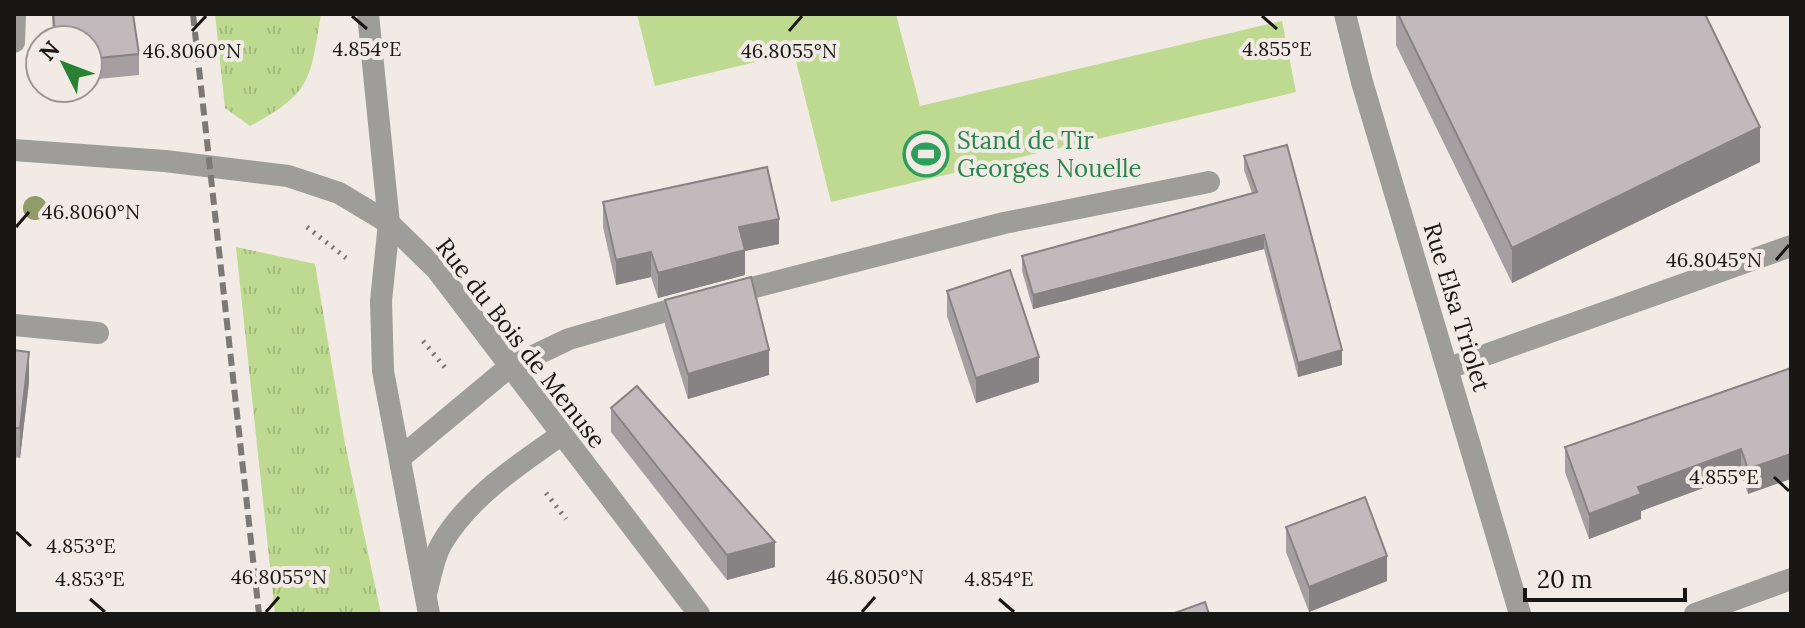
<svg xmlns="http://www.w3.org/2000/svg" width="1805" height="628" font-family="Lora,serif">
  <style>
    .grass { fill: url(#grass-tufts) }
    .park { fill: #bdda90 }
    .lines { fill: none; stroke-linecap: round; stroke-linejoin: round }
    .path { stroke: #7b7673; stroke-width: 5; stroke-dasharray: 2 6; stroke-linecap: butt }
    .service { stroke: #9f9d9a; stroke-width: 22 }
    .minor { stroke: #9f9d9a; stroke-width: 22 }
    .rail { stroke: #7c7875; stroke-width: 6; stroke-dasharray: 12 6; stroke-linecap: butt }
    .tree { fill: #919c68 }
    .wall { fill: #a69fa1 }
    .shaded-wall { fill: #878283 }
    .building { fill: #c1b9bb; stroke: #878283; stroke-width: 2 }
    .ticks { fill: none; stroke: #191715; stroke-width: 3 }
    .labels { text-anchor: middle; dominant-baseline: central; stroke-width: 8; stroke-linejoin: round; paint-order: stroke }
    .leisure-label { font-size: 24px; fill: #27864d; stroke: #f1eae5; text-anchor: start }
    .street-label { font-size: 24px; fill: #191715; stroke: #f1eae5 }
    .ticks-label { font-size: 20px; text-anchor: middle; fill: #191715; stroke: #f1eae5; stroke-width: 8; stroke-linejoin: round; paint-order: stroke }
  </style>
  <defs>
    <pattern id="grass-tufts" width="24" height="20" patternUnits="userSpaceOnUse" patternTransform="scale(2)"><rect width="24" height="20" fill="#bdda90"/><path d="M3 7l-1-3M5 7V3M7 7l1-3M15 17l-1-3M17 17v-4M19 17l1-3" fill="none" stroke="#a2ba7b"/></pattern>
  </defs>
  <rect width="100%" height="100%" fill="#f1eae5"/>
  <g class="grass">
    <path d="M215 14H321C310 80 312 93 250 126L225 108Z"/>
    <polygon points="236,247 315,264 345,444 381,614 275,614"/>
  </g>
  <polygon class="park" points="637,14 896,14 920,106 1282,21 1296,92 831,202 794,53 655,86"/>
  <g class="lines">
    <g class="path">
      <polyline points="307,227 346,258"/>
      <polyline points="423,341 447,370"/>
      <polyline points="546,493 566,519"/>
    </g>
    <g class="service">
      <polyline points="728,294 1004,223 1209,182"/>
      <polyline points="14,325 98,333"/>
      <polyline points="508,368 569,339 694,303"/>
    </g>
    <g class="minor">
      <polyline points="368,14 389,223 381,301 383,371 429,614"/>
      <polyline points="1345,14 1362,82 1520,614"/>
      <polyline points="14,42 15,14"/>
      <polyline points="14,150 165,161 288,176 339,193 389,223 437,270 699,614"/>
      <polyline points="1449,368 1791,246"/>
      <polyline points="400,458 508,368"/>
      <path d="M427 590C431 575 434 556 442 543 469 497 518 465 561 435"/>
      <polyline points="1695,614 1791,579"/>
    </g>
    <polyline class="rail" points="193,14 259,614"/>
  </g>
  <circle class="tree" cx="35" cy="208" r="12"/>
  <g class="wall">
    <polygon points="52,14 139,54 139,75 88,80 88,40 53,40"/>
    <polygon points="1396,14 1705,14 1760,162 1512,283 1396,45"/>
    <polygon points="1244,156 1342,365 1298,377 1264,249 1033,309 1022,271 1022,256 1252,193 1244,170"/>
    <polygon points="603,202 779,244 745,251 745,275 658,298 651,277 616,285 603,227"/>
    <polygon points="947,291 1039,382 976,403 947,316"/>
    <polygon points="665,300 769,375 688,399 665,325"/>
    <polygon points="14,350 29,382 20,458 14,457"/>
    <polygon points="1791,368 1748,494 1741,474 1641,511 1641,519 1589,539 1565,472 1565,447"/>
    <polygon points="611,408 775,567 727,580 611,432"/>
    <polygon points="1286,527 1387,581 1309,612 1286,552"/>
  </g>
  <g class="shaded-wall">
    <polygon points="1760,127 1760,162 1512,283 1512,248"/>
    <polygon points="779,219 779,244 745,251 745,275 658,298 658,273 739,227"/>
    <polygon points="1264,235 1264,249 1033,309 1033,295"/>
    <polygon points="651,252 651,277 616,285 616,260"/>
    <polygon points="769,350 769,375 688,399 688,374"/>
    <polygon points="1342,350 1342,365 1298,377 1298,363"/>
    <polygon points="29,352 29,382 20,458 20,428"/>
    <polygon points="1039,357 1039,382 976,403 976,378"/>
    <polygon points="1741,449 1741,474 1641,511 1641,519 1589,539 1589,514 1638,487"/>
    <polygon points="1791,454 1791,479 1748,494 1748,469"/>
    <polygon points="775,542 775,567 727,580 727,555"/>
    <polygon points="1387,556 1387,581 1309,612 1309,587"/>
  </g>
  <g class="building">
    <polygon points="53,14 133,14 139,54 88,59 88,40 56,40"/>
    <polygon points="1398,14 1705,14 1760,127 1512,248"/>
    <polygon points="1287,145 1342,350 1298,363 1264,235 1033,295 1022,256 1257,192 1244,156"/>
    <polygon points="767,167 779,219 739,227 745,250 658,273 651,252 616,260 603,202"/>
    <polygon points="1010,270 1039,357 976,378 947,291"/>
    <polygon points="751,277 769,350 688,374 665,300"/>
    <polygon points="14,350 29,352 20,428 14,428"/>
    <polygon points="1791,368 1791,454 1748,469 1741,449 1638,487 1641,494 1589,514 1565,447"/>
    <polygon points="637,386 775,542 727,555 611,408"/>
    <polygon points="1365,497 1387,556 1309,587 1286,527"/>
    <polygon points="1205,602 1209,614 1172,614"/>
  </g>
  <path class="ticks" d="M352 16 367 29M1262 16 1277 29M192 31 206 16M789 31 802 16M16 227 29 212M1776 260 1789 245M1774 477 1789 491M16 532 31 546M90 599 105 612M999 599 1014 612M266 612 279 597M862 612 875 597"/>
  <defs>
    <g id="stadium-ring" transform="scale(2.3)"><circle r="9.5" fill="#f1eae5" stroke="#2e9e5b" stroke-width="1.5"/><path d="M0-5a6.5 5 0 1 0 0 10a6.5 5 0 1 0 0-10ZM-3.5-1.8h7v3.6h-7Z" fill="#2e9e5b"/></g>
  </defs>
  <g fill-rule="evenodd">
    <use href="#stadium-ring" x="926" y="154"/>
  </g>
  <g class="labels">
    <g class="leisure-label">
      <text x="957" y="140">Stand de Tir<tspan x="957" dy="28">Georges Nouelle</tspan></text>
    </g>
    <g class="street-label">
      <text transform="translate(1457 307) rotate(73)">Rue Elsa Triolet</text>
      <text transform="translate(521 343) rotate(52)">Rue du Bois de Menuse</text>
    </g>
  </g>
  <g class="ticks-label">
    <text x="367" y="56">4.854°E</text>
    <text x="1277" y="56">4.855°E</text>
    <text x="192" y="58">46.8060°N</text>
    <text x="789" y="58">46.8055°N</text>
    <text x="91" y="219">46.8060°N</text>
    <text x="1714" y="267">46.8045°N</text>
    <text x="1724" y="484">4.855°E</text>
    <text x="81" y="553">4.853°E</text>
    <text x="279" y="584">46.8055°N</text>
    <text x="875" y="584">46.8050°N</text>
    <text x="90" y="586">4.853°E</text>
    <text x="999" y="586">4.854°E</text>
  </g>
  <rect width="1805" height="628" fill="none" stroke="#191715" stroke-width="32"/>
  <g transform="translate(64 64) rotate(312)"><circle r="38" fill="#f1eae5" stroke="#9b9692" stroke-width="2"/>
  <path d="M0-6L14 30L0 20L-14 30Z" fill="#278233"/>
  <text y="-12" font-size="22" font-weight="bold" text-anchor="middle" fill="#191715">N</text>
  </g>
  <path d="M1525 588v12h160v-12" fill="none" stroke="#191715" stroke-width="4"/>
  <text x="1537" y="588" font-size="24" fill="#191715" stroke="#f1eae5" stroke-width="6" paint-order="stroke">20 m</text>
</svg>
